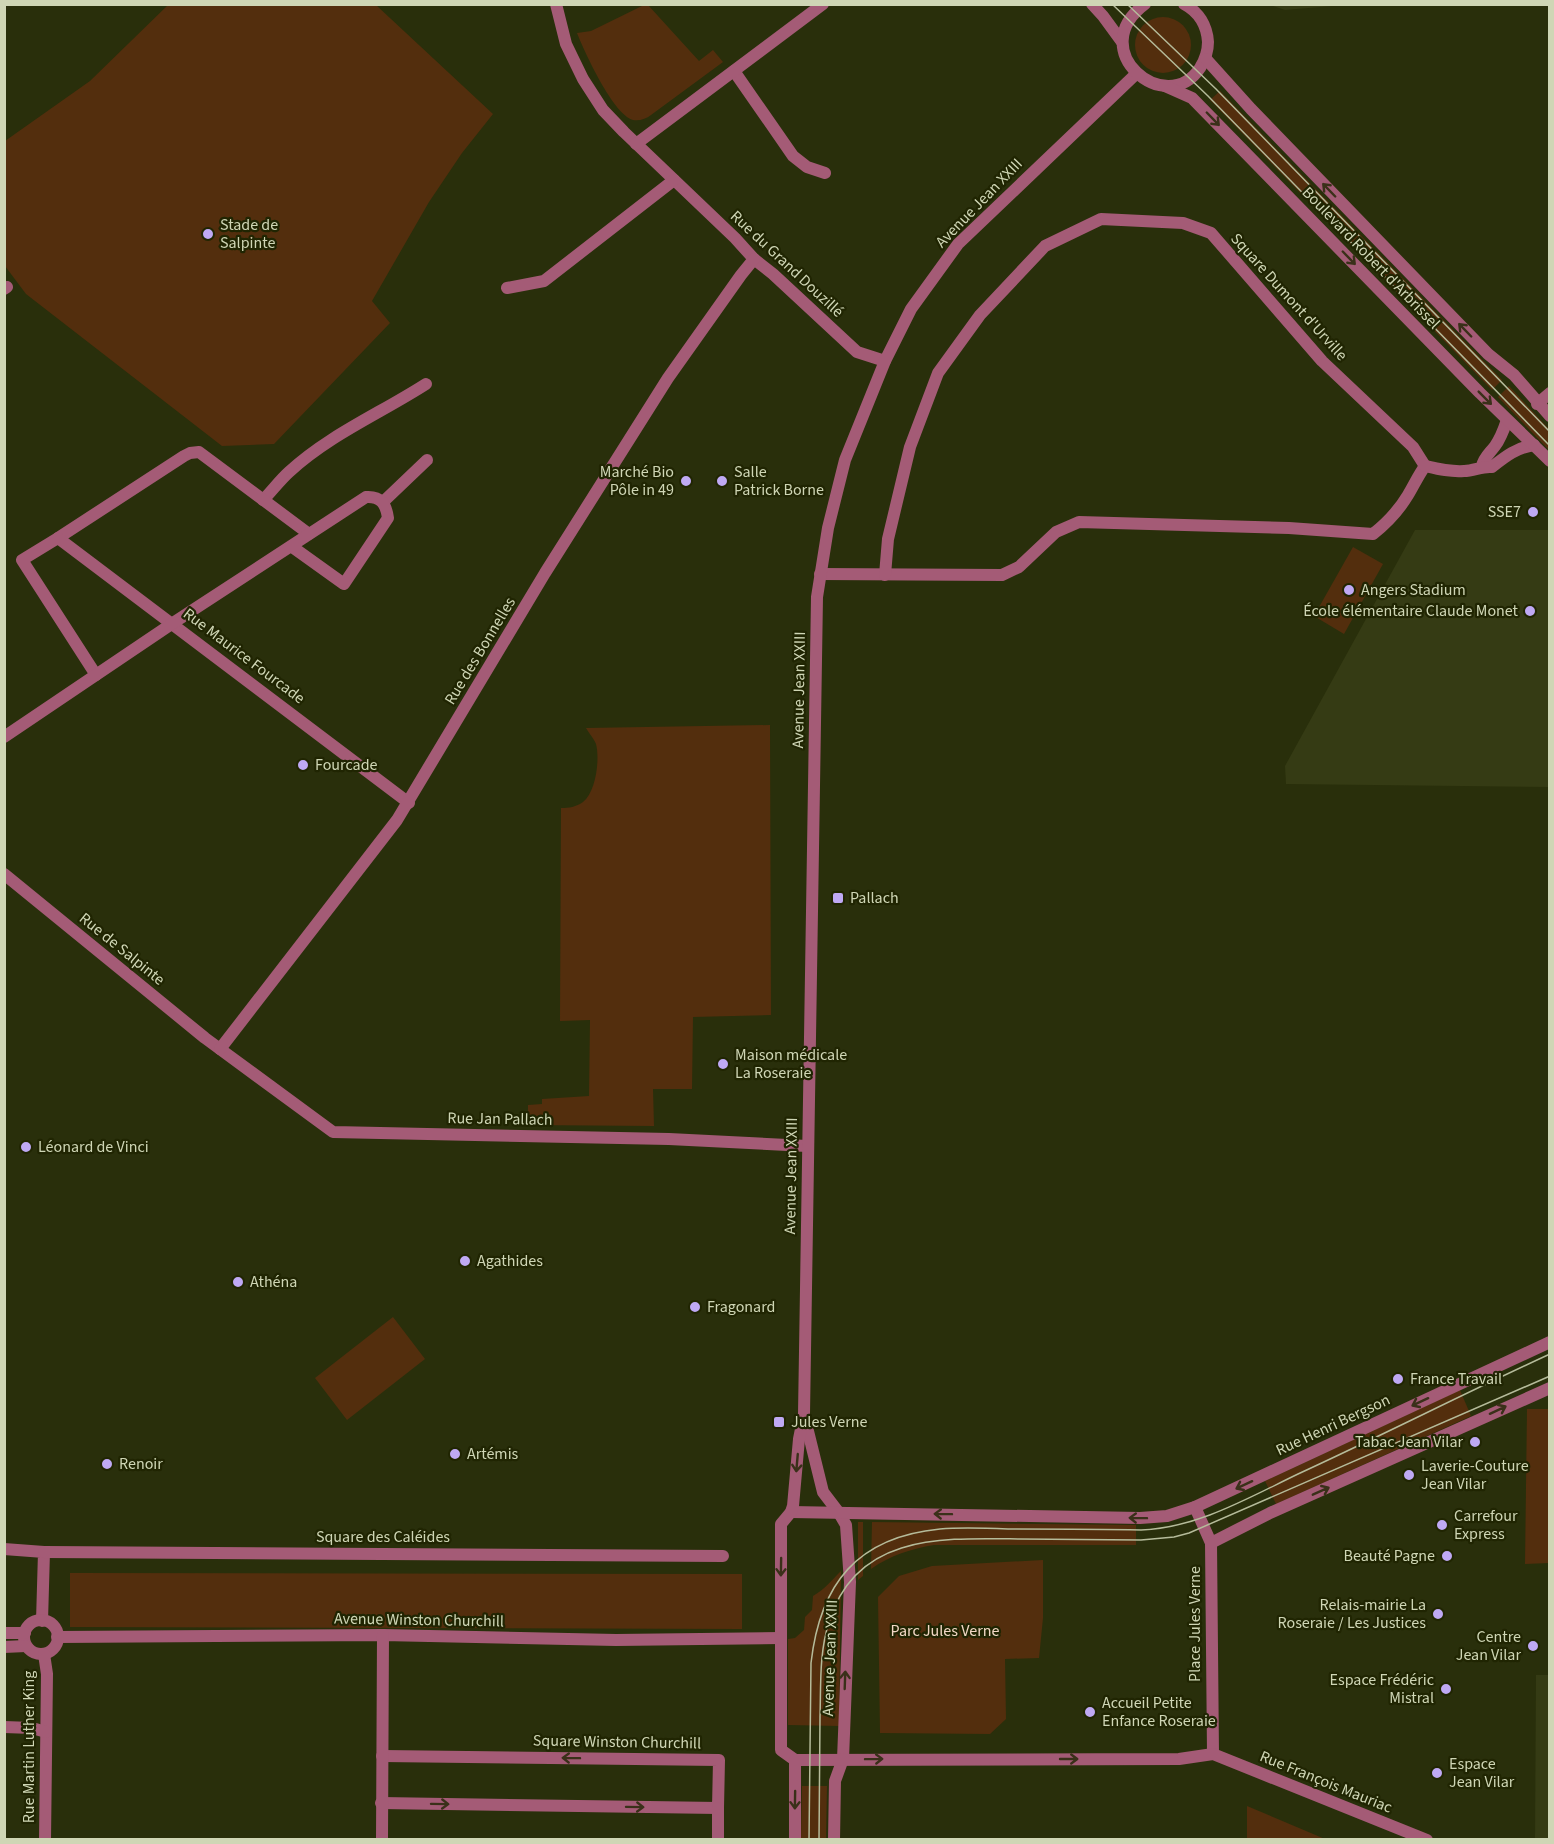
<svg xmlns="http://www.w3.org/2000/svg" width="1554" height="1844" font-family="'Source Sans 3',sans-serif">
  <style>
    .built { fill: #353b14 }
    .green { fill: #532e0d }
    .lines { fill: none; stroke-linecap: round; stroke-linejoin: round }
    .minor { stroke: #a45b76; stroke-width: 12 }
    .tertiary { stroke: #a45b76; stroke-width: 12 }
    .tram { stroke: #b5bb9a; stroke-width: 1.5 }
    .oneway { stroke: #3a3019 }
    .poi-dot { fill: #bfa9f4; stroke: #202502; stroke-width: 2 }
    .labels { text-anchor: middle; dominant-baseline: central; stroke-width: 4.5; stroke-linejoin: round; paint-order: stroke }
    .street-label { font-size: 16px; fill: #cfd6b5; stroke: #202502 }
    .poi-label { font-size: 16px; fill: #cfd6b5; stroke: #202502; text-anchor: start }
    .park-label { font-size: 16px; fill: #f2d8c5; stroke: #202502 }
  </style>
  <rect width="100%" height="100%" fill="#292f0b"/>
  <g class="built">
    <polygon points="1270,5 1344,5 1285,10"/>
    <polygon points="1415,530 1549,530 1549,787 1286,784 1285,766"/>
    <polygon points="1536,1675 1549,1675 1549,1839 1535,1839"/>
  </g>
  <g class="green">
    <polygon points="168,5 376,5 493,114 462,153 429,202 372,301 390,323 274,444 222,446 26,294 5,266 5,141 90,81"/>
    <path d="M644 5H648L699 61 713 50 723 62 651 115C646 119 640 121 633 120 613 114 585 53 577 33L591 31Z"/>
    <circle cx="1163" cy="45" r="28"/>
    <polygon points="1220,91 1502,380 1492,390 1210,100"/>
    <polygon points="1509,386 1549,429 1549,450 1498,397"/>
    <polygon points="1353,547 1383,564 1344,634 1314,616"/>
    <path d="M770 725 771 1015 693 1017 692 1089H653L654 1126 528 1125V1105L542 1104V1099L589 1096 590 1020 560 1021 561 808C569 808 576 807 583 802 596 792 600 759 596 744 594 739 589 733 586 728Z"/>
    <polygon points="393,1317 425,1359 347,1420 315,1378"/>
    <polygon points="1460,1390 1471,1416 1276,1504 1265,1481"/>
    <polygon points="1527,1409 1549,1409 1549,1563 1525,1564"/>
    <polygon points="858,1522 863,1522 863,1576 858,1580"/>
    <path d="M872 1522 1136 1525V1545H934C911 1549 891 1555 871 1569Z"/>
    <polygon points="1043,1560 1043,1618 1039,1658 1005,1659 1006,1719 990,1734 880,1733 878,1597 899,1576 932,1566"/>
    <path d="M841 1571 839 1726 788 1725V1639L795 1638 804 1630 805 1617 812 1610 813 1596C825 1589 832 1580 841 1571Z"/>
    <polygon points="70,1573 742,1574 742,1629 70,1627"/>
    <polygon points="802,1786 827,1786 826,1839 801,1839"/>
    <polygon points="1247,1806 1325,1839 1247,1839"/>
  </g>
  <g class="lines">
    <g class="minor">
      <polyline points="556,4 566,44 583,79 603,110 624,132 735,238 754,259 773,274 857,352 885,361"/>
      <polyline points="734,71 793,156 807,167 825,173"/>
      <polyline points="636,144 823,4"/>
      <polyline points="507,288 544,281 674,180"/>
      <polyline points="4,289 7,287"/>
      <polyline points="1537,404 1550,393"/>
      <path d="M1482 466C1484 457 1489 454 1495 446 1501 438 1504 429 1507 420"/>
      <path d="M263 500C272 491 280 480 289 472 329 435 381 413 426 384"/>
      <polyline points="383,502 427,460"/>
      <polyline points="58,538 184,456 190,453 199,452 309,534"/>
      <path d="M820 574 1002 575 1019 567 1056 532 1079 522 1289 528 1373 534C1387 523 1399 510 1408 495 1414 485 1418 476 1425 466 1438 469 1450 472 1464 471 1474 471 1482 466 1492 467 1506 456 1516 448 1534 445"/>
      <polyline points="885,575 888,539 910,447 938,373 980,315 1045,246 1101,219 1183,223 1211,233 1322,361 1413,447 1425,466"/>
      <polyline points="96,675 22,560 58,538 409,803"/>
      <path d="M4 737 173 623 366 497C381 496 386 504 388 518L344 584 291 546"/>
      <polyline points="4,874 205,1038 333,1132 669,1139 807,1146"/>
      <polyline points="220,1049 397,820 545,573 668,378 741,275 754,259"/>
      <polyline points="805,1419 823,1492 839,1513 846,1525 850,1582 843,1759 835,1781 834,1840"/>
      <polyline points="1195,1507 1211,1543 1213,1754"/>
      <polyline points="791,1512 1140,1518 1167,1516 1195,1507 1550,1342"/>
      <polyline points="1211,1543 1270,1513 1550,1388"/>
      <polyline points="4,1549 44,1552 42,1621"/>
      <polyline points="44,1552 723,1556"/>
      <circle cx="41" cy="1637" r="17"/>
      <polyline points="4,1633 25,1633"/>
      <polyline points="57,1637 383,1635 616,1640 780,1638"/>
      <polyline points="4,1647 26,1646"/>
      <polyline points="44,1654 47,1674 45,1840"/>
      <polyline points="4,1727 32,1728 46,1732"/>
      <polyline points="795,1760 781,1750 781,1524 791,1512 793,1506 799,1439 804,1414 817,597 828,528 845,460 885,361 911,309 958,244 1136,74"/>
      <polyline points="795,1760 1179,1759 1213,1754 1427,1840"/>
      <polyline points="795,1760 795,1840"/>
      <polyline points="381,1803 718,1808 719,1760 382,1756"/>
      <polyline points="382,1840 383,1635"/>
      <polyline points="718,1840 718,1808"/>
    </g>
    <g class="tertiary">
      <polyline points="1092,4 1103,16 1122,42"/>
      <path d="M1145 4C1083 50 1166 119 1200 68 1205 60 1208 52 1208 42 1207 26 1199 12 1184 4"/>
      <polyline points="1206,59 1251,109 1488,354 1514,375 1550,416"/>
      <polyline points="1165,86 1192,98 1480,393 1550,461"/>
    </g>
    <g class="tram">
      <polyline points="1112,4 1208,96 1550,446"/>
      <polyline points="1127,4 1216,89 1550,432"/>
      <path d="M809 1840 811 1663C820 1584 857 1537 940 1529 962 1527 985 1528 1008 1529 1052 1529 1096 1529 1141 1530 1197 1528 1248 1498 1298 1474 1383 1435 1465 1393 1550 1354"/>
      <path d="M819 1840C819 1799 820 1758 820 1717 821 1685 819 1653 829 1622 856 1533 943 1538 1019 1539 1059 1539 1100 1540 1141 1540L1174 1537 1189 1533 1550 1376"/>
    </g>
  </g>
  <defs><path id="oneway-shaft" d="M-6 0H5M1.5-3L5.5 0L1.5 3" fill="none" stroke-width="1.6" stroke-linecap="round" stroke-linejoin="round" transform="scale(1.5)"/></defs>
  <g class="oneway">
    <use href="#oneway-shaft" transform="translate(1213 119) rotate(46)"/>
    <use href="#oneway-shaft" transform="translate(1329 190) rotate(-134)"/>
    <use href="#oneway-shaft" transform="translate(1349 258) rotate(46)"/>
    <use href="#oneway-shaft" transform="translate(1465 330) rotate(-134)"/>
    <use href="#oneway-shaft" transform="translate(1485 398) rotate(45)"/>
    <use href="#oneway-shaft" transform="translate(1420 1402) rotate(155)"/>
    <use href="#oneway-shaft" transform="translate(1498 1410) rotate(-25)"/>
    <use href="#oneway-shaft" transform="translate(797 1463) rotate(95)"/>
    <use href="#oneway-shaft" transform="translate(1244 1485) rotate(155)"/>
    <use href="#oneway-shaft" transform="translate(1321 1491) rotate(-24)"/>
    <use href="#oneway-shaft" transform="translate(943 1514) rotate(-179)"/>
    <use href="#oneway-shaft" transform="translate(1138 1518) rotate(-179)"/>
    <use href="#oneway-shaft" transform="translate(781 1567) rotate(91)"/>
    <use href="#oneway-shaft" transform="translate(845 1680) rotate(-88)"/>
    <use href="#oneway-shaft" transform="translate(571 1758) rotate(-179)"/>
    <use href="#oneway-shaft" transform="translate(874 1759) rotate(-1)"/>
    <use href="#oneway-shaft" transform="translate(1069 1759)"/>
    <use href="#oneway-shaft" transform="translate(795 1800) rotate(91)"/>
    <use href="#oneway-shaft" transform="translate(440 1804) rotate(1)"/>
    <use href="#oneway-shaft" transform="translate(635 1807) rotate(1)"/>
  </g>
  <g class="poi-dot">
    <circle cx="208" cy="234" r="6"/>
    <circle cx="686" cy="481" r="6"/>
    <circle cx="722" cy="481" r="6"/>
    <circle cx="1533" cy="512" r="6"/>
    <circle cx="1349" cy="590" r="6"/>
    <circle cx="1530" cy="611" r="6"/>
    <circle cx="303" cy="765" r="6"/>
    <rect x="832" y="892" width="12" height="12" rx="3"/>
    <circle cx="723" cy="1064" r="6"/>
    <circle cx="26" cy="1147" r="6"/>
    <circle cx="465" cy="1261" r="6"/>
    <circle cx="238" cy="1282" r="6"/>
    <circle cx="695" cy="1307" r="6"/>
    <circle cx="1398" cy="1379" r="6"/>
    <rect x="773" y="1416" width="12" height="12" rx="3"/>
    <circle cx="1475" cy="1442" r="6"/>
    <circle cx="455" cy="1454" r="6"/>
    <circle cx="107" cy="1464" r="6"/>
    <circle cx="1409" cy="1475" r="6"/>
    <circle cx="1442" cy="1525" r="6"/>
    <circle cx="1447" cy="1556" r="6"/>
    <circle cx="1438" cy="1614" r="6"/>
    <circle cx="1533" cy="1646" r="6"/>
    <circle cx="1446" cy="1689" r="6"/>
    <circle cx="1090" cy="1712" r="6"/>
    <circle cx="1437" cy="1773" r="6"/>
  </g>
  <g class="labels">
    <g class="street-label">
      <text transform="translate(979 203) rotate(-46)">Avenue Jean XXIII</text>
      <text transform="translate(1371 258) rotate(46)">Boulevard Robert d'Arbrissel</text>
      <text transform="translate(787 264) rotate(43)">Rue du Grand Douzillé</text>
      <text transform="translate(1289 297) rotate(48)">Square Dumont d'Urville</text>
      <text transform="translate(480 651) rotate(-59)">Rue des Bonnelles</text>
      <text transform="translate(244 656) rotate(37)">Rue Maurice Fourcade</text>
      <text transform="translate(799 690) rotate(-89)">Avenue Jean XXIII</text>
      <text transform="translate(122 949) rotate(39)">Rue de Salpinte</text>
      <text transform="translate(500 1119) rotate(1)">Rue Jan Pallach</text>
      <text transform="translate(791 1176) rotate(-89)">Avenue Jean XXIII</text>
      <text transform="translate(1333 1425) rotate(-25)">Rue Henri Bergson</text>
      <text x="383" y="1537">Square des Caléides</text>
      <text transform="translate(419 1620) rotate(1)">Avenue Winston Churchill</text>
      <text transform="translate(1195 1624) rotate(-90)">Place Jules Verne</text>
      <text transform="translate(830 1658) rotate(-88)">Avenue Jean XXIII</text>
      <text transform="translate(617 1742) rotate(1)">Square Winston Churchill</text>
      <text transform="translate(29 1747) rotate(-90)">Rue Martin Luther King</text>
      <text transform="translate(1326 1782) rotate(22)">Rue François Mauriac</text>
    </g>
    <g class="poi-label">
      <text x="220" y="225">Stade de<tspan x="220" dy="18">Salpinte</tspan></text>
      <text x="674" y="472" text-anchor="end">Marché Bio<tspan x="674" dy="18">Pôle in 49</tspan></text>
      <text x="734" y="472">Salle<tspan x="734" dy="18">Patrick Borne</tspan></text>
      <text x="1521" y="512" text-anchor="end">SSE7</text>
      <text x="1361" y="590">Angers Stadium</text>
      <text x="1518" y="611" text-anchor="end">École élémentaire Claude Monet</text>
      <text x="315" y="765">Fourcade</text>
      <text x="850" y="898">Pallach</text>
      <text x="735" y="1055">Maison médicale<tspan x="735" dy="18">La Roseraie</tspan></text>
      <text x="38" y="1147">Léonard de Vinci</text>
      <text x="477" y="1261">Agathides</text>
      <text x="250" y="1282">Athéna</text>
      <text x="707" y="1307">Fragonard</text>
      <text x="1410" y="1379">France Travail</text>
      <text x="791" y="1422">Jules Verne</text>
      <text x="1463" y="1442" text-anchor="end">Tabac Jean Vilar</text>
      <text x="467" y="1454">Artémis</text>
      <text x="119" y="1464">Renoir</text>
      <text x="1421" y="1466">Laverie-Couture<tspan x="1421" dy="18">Jean Vilar</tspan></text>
      <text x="1454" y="1516">Carrefour<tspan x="1454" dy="18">Express</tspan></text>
      <text x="1435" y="1556" text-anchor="end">Beauté Pagne</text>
      <text x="1426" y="1605" text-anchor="end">Relais-mairie La<tspan x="1426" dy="18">Roseraie / Les Justices</tspan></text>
      <text x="1521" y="1637" text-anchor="end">Centre<tspan x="1521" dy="18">Jean Vilar</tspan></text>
      <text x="1434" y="1680" text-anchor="end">Espace Frédéric<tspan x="1434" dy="18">Mistral</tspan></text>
      <text x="1102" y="1703">Accueil Petite<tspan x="1102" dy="18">Enfance Roseraie</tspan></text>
      <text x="1449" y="1764">Espace<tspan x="1449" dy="18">Jean Vilar</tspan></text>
    </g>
    <g class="park-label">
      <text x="945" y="1631">Parc Jules Verne</text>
    </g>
  </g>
  <rect width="1554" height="1844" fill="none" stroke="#cfd6b5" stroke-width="12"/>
</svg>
